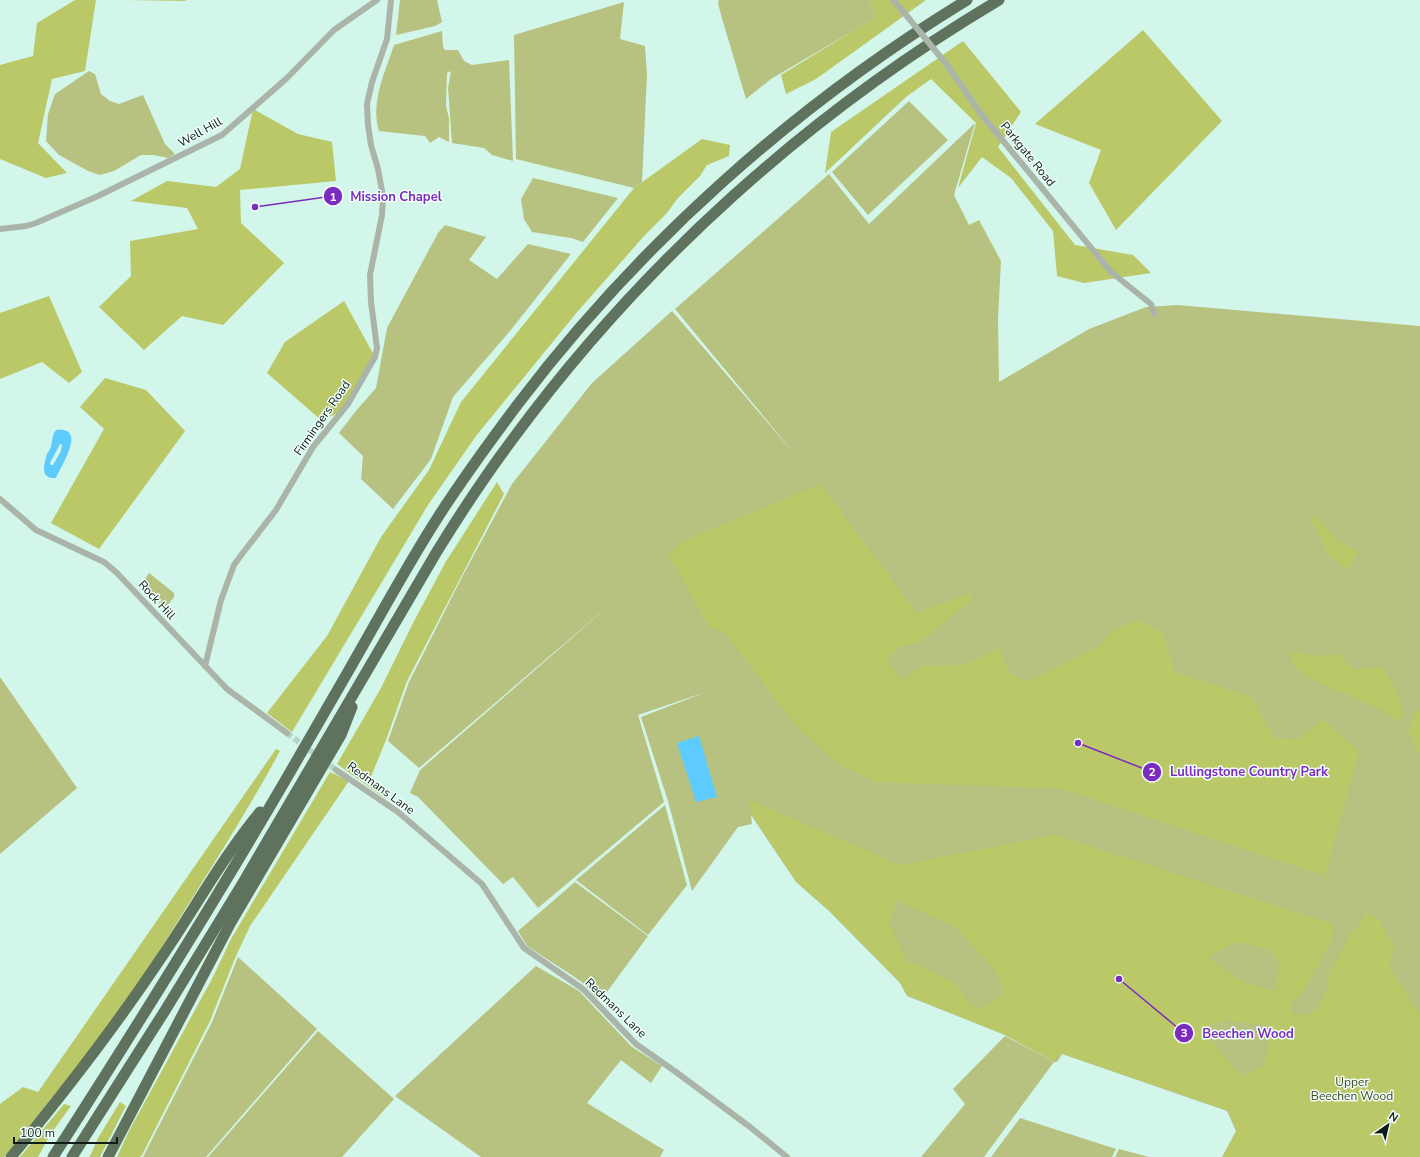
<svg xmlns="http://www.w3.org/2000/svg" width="1420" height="1157" font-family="'Nunito Sans',sans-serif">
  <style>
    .green { fill: #b7c281 }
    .forest { fill: #bac867; fill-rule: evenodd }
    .water { fill: #5dcbfd; fill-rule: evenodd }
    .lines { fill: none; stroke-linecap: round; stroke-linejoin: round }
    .street-tunnel { stroke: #b5d5ca; stroke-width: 6; stroke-dasharray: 6 3; stroke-linecap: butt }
    .street { stroke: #aab4a9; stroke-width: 6 }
    .highway { stroke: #5e725e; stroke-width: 11 }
    .street-bridge { stroke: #aab4a9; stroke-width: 6 }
    .labels { text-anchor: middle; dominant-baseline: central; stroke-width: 3; stroke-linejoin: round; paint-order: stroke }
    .street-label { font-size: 12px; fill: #0f1c18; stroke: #f0fef9 }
    .park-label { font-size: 12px; fill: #424820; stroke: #f0fef9 }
    .leader { fill: none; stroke: #7b2cbf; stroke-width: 1.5 }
    .callout-dot { fill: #7b2cbf; stroke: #f0fef9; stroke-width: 1.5 }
    .mark-label { font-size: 12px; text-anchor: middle; font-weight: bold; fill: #fff }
    .callout-label { font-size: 13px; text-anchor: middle; font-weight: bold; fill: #7b2cbf; stroke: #f0fef9; stroke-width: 3; stroke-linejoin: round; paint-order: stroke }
  </style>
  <rect width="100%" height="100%" fill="#d2f6ea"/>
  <g class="green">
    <polygon points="400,0 437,0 442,22 435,26 396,35"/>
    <polygon points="719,0 869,0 877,17 771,79 746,99 721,15 718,3"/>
    <polygon points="624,2 620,39 645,46 647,74 642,182 634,188 516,159 514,35"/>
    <path d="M442 31 443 47 445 50H458L464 61 472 65 509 60 513 161 492 155 484 148 452 143 448 88 451 71 447 73 446 106 449 118V142L439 137 430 143 425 136 379 131C370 102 385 73 394 45Z"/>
    <polygon points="89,71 95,74 101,94 110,101 119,104 143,95 165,144 175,154 168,158 154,155 141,155 114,171 100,175 88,171 59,155 46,141 48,114 55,94"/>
    <polygon points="909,101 948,140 868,215 832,172"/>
    <polygon points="975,123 954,195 969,225 979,220 1001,261 998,319 999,382 1089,329 1146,307 1178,305 1420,326 1420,1157 1222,1157 1236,1131 1227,1111 1062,1054 1057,1062 1054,1062 1005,1035 907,996 900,983 829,911 796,882 751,815 752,824 738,827 692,891 668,801 641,717 706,692 638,715 664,802 538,908 513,877 503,884 418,797 410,793 420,770 613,602 419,768 388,741 409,682 461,579 512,484 592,383 672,311 798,458 675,309 829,174 869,224"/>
    <polygon points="533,178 618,198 583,242 571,238 532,232 524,219 521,199"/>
    <polygon points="445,225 486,237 469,260 497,279 528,244 571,254 510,331 453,397 431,459 393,509 361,479 363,456 339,433 355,412 376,388 387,328 438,233"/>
    <polygon points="149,573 174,593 174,597 165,609 142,584"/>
    <polygon points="0,677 77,788 0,854"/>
    <polygon points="665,805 687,885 648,935 576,880"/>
    <polygon points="575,882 648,936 604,996 597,998 583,983 570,974 527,946 518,931"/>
    <polygon points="238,957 317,1029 206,1157 143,1157 212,1022"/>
    <polygon points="536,966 579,991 632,1047 662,1066 651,1083 621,1060 587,1103 664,1150 660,1157 481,1157 395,1096"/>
    <polygon points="318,1031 394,1099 342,1157 208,1157"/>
    <polygon points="1005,1036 1054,1062 984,1157 921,1157 965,1104 953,1089"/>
    <polygon points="1020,1118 1116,1149 1112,1157 991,1157"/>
    <polygon points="1119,1149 1149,1157 1115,1157"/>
  </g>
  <g class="forest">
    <polygon points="75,0 96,0 85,71 52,79 38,143 67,173 46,178 0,159 0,65 33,56 37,23"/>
    <polygon points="126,0 186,0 185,1"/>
    <polygon points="869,0 926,0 816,79 786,94 781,75 876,17"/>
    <polygon points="1143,30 1222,121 1116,230 1089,183 1101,150 1035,124"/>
    <polygon points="963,41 1021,112 998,147 1075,245 1133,255 1151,273 1084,283 1057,276 1053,231 1011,178 982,157 958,188 976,123 931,79 906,97 825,173 831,132"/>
    <polygon points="253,109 298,134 332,142 336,181 240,190 241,223 284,263 223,325 182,316 144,350 99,307 131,276 130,241 198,229 187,208 131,201 167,181 216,187 240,169"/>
    <polygon points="702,139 730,145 729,156 707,165 700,176 678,198 667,213 645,235 578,311 476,436 428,505 292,732 267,713 327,636 381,537 429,470 461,402 634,188"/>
    <polygon points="49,296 82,372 69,383 42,362 0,379 0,313"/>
    <polygon points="344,301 375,357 341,412 321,420 267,373 285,342"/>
    <polygon points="105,378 146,390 185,431 99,549 51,523 104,429 80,407"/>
    <polygon points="497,482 504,494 407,681 386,740 370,779 389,792 386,799 337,764 381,688 412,625 445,563"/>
    <polygon points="820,484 917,613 970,593 973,599 920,642 899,647 887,661 902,679 923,666 962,665 999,648 1011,674 1028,681 1099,646 1112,631 1138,620 1162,632 1175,672 1252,697 1273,737 1295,740 1323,720 1359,751 1325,876 1063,789 876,782 840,765 799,729 724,632 709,627 668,554 683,541"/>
    <polygon points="1316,515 1333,537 1359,552 1347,569 1328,555 1318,532 1310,520"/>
    <polygon points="1291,652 1318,656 1338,654 1353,670 1382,667 1393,684 1404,715 1399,721 1380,709 1310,679 1293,665"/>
    <polygon points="1420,710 1420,754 1408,731 1414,714"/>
    <path d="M276 749 280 751C253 801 223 849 193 897 171 932 150 967 126 1001 89 1053 48 1103 8 1152L4 1157H0V1104L23 1087 38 1092Z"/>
    <polygon points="330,772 349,781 250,926 236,956 210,1021 142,1155 140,1157 117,1157 129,1131 213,977 231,939"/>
    <path d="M749 800 900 865 1055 835 1333 924 1334 931 1331 940 1304 991 1291 1004 1293 1014 1307 1015 1319 1007 1326 993 1328 976 1350 935 1356 929 1367 912 1380 920 1386 933 1394 946 1389 967 1420 1014V1157H1223L1237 1131 1228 1110 1060 1053 1054 1061 1003 1034 908 995 900 982 829 910 797 882 753 816ZM897 900 955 927 996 971 1004 994 980 1009 967 1001 956 984 932 971 907 961 889 923ZM1237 942 1270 950 1279 964 1276 991 1243 982 1207 957ZM1224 1020 1272 1026 1265 1065 1241 1076 1202 1029Z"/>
    <polygon points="120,1102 126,1106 100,1157 89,1157 92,1152 98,1138"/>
    <polygon points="64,1104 71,1106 50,1135 38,1157 20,1157"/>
  </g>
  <g class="water">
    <path d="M56 430C88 426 61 466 56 478 43 479 43 470 45 461 46 458 46 456 47 454 47 452 50 451 50 449 53 443 51 437 56 430ZM60 444 62 445 61 451 53 465H51L50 463Z"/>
    <polygon points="699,736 717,797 696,802 677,743"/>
  </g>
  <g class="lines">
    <polyline class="street-tunnel" points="287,733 336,770"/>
    <g class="street">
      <polyline points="893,0 902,10"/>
      <polyline points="947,65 981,114 1111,272 1151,304 1154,314"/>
      <polyline points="0,229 26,226 36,223 98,196 222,135 287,78 334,30 377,0"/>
      <polyline points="0,499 36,530 104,562 116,572 227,689 287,733"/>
      <polyline points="205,666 221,600 234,565 242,554 276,510 313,447 348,404 375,357 377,348 371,302 370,275 382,215 383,196 378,169 371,145 368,125 367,104 372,82 387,39 391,0"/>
      <polyline points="336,770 398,812 482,884 524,948 583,989 636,1044 676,1072 750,1127 787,1157"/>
    </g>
    <g class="highway">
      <path d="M11 1157C64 1093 115 1027 161 958 194 910 222 858 260 812"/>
      <path d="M53 1157C134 1031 214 903 289 774 309 739 329 705 349 670 379 618 407 565 440 514 464 477 491 440 518 404 640 243 795 105 967 0"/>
      <path d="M72 1157 166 1009 244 881 436 553C460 514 485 476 512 440 643 262 809 113 999 0"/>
      <polyline points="108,1157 230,924 341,735 352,707"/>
    </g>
    <polyline class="street-bridge" points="902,10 947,65"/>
  </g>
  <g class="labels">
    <g class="street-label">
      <text transform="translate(200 132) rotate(-29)">Well Hill</text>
      <text transform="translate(1028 154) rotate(51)">Parkgate Road</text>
      <text transform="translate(322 418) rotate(-55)">Firmingers Road</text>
      <text transform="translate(157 600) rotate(47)">Rock Hill</text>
      <text transform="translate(381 788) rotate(36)">Redmans Lane</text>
      <text transform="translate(616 1008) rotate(44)">Redmans Lane</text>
    </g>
    <g class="park-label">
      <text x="1352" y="1082">Upper<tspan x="1352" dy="14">Beechen Wood</tspan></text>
    </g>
  </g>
  <path class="leader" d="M255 207L333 196M1078 743L1152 772M1119 979L1184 1033"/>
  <g class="callout-dot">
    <circle cx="255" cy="207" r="4"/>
    <circle cx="1078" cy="743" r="4"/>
    <circle cx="1119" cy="979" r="4"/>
    <circle cx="333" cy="196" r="10"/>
    <circle cx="1152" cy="772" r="10"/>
    <circle cx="1184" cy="1033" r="10"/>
  </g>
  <g class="mark-label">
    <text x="333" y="201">1</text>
    <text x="1152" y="776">2</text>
    <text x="1184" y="1037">3</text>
  </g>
  <g class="callout-label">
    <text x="396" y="201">Mission Chapel</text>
    <text x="1249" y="776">Lullingstone Country Park</text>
    <text x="1248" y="1038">Beechen Wood</text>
  </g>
  <g transform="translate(1388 1125) rotate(34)" stroke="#f0fef9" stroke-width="3" paint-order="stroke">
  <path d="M0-3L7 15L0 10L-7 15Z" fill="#0f1c18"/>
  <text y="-6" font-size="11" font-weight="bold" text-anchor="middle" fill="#0f1c18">N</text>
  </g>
  <path d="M14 1137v6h103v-6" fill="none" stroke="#0f1c18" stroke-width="2"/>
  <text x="20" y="1137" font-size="12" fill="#0f1c18" stroke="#f0fef9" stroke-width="3" paint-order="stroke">100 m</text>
</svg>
